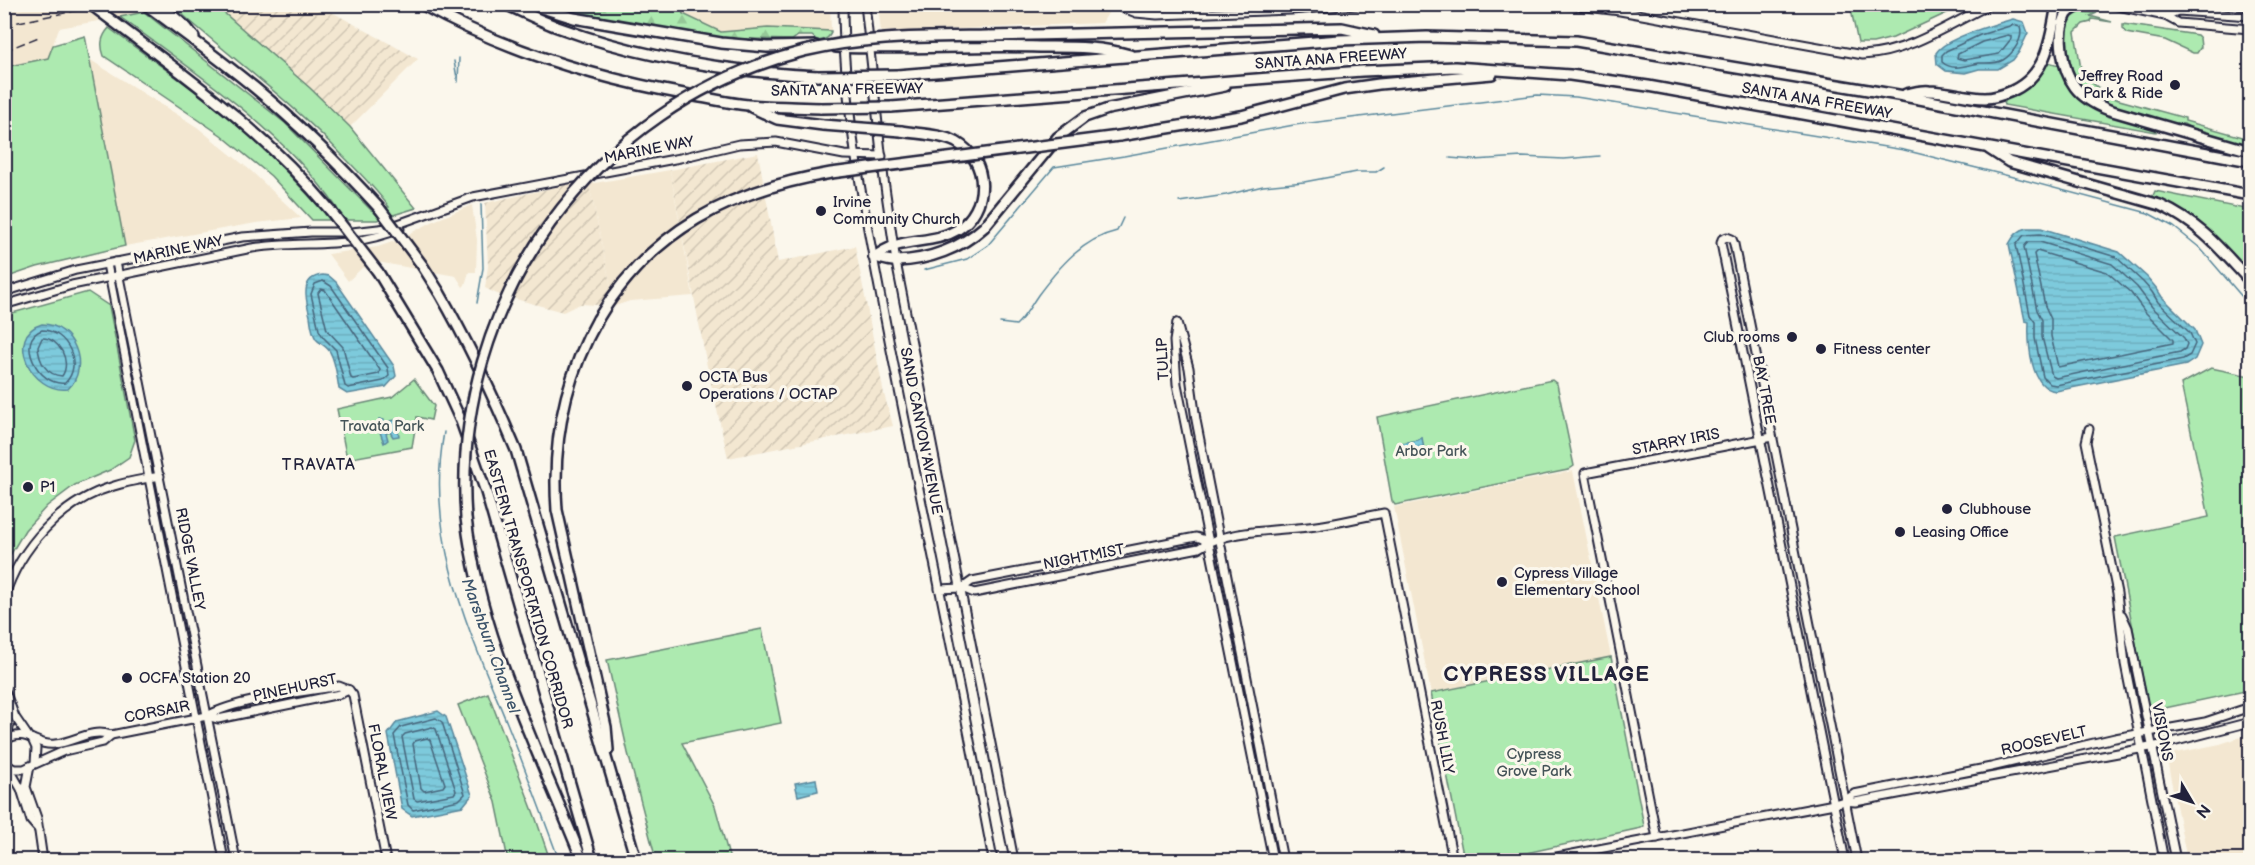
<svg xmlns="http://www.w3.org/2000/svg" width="2255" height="865" font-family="'Balsamiq Sans',sans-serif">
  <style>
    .built { fill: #f3e7d1 }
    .industrial { fill: url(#industrial-furrows) }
    .green { fill: #adeab0; stroke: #688676; stroke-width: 1.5 }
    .forest { fill: url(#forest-firs); stroke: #688676; stroke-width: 1.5 }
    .water { fill: url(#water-rules); stroke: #59879c; stroke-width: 1.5 }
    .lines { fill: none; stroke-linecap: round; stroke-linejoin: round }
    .shore { stroke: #46657b; stroke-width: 1.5 }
    .stream { stroke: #59879c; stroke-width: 1.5 }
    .secondary-casing { stroke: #22223b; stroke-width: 11 }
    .highway-casing { stroke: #22223b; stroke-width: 14 }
    .secondary { stroke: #fbf7ec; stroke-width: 7 }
    .highway { stroke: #fbf7ec; stroke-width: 9 }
    .rail { stroke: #22223b; stroke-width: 1.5; stroke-dasharray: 9 4.5; stroke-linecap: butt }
    .highway-bridge-casing { stroke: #22223b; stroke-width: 14; stroke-linecap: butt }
    .highway-bridge { stroke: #fbf7ec; stroke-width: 9 }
    .poi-dot { fill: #22223b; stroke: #fbf7ec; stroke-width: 2 }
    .labels { text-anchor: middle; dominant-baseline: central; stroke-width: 6; stroke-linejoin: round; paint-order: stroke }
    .street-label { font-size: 15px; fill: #22223b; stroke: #fbf7ec }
    .poi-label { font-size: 15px; fill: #22223b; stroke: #fbf7ec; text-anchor: start }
    .park-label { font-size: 15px; fill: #455458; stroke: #fbf7ec }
    .neighbourhood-label { font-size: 16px; letter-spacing: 1.5px; fill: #22223b; stroke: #fbf7ec }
    .water-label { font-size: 16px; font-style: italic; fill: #3d546b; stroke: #fbf7ec }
    .district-label { font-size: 21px; font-weight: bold; letter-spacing: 1.5px; fill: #22223b; stroke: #fbf7ec }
  </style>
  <defs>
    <pattern id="industrial-furrows" width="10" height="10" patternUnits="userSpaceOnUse" patternTransform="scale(1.5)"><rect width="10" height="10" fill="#f3e7d1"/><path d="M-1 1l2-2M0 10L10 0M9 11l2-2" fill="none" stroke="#d0c6b4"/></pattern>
    <pattern id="forest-firs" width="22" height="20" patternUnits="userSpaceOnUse" patternTransform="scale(1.5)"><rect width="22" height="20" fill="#adeab0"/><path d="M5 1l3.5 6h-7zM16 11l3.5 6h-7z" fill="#95c898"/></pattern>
    <pattern id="water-rules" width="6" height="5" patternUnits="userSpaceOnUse" patternTransform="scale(1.5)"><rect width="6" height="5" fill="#7dcadc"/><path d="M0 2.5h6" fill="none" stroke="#6cadbe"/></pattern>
  </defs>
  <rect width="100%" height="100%" fill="#fbf7ec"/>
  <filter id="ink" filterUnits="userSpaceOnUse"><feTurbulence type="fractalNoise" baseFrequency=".0167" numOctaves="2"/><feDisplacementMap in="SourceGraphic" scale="12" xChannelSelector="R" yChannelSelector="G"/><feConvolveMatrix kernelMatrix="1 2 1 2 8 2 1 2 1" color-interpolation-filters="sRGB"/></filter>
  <g filter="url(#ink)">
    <g class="built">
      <polygon points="43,4 188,5 59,28 48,58 5,67 4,12"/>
      <polygon points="680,5 830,5 831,31 768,28 721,32 682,14"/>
      <polygon points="878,5 1113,5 1102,23 881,32"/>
      <polygon points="89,59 197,127 250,170 301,218 256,223 125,246"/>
      <polygon points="670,170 693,296 630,301 615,306 589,184"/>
      <polygon points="472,205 477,240 476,272 469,272 465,285 463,287 456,276 377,262 361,269 348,281 328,254 378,247 395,241 436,220"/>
      <polygon points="1573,471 1611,657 1431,693 1394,507"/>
      <polygon points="2250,734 2250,860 2187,860 2166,755 2220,744"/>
    </g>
    <g class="industrial">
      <polygon points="215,5 319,5 418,59 350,127 310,88"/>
      <polygon points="758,153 778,262 855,246 884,394 893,426 728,458 707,366 670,170"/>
      <polygon points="570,184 589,184 615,306 580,304 563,312 497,294 485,288 488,266 485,203"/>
    </g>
    <g class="green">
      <path d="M188 5H215L310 88 350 127 416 208 377 220H312L271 176 221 135 104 56C100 45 101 37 109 28 153 61 200 92 242 129 271 154 297 183 323 211L337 208C286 133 193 70 120 17L144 12 285 123 371 210 389 207C376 189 359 172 343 156 291 101 230 57 174 7Z"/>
      <polygon points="1850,5 1850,4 1964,5 1893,38 1873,43 1858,43"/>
      <polygon points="2081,12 2097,13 2090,16 2112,22 2092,19 2091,22 2083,24 2075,32 2082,75 2112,98 2185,118 2185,121 2250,139 2250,146 2197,132 2184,124 2164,122 2109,105 2087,94 2075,79 2067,61 2066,42 2069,23 2072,17"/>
      <polygon points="2123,24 2197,35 2200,38 2201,47 2197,53 2193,53 2165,40 2126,33 2123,28"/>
      <polygon points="85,36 125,246 37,267 5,278 5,67 48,58 53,45"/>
      <path d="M2048 62 2059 65C2072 111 2117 117 2157 128L2156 132 2004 105 2006 98C2025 90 2038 80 2048 62Z"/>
      <path d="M2155 191 2250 210V275C2221 243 2195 212 2152 198Z"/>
      <polygon points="88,292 109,306 135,440 129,457 110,470 75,485 47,506 25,530 5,564 5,315"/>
      <polygon points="2211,368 2250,376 2250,690 2165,708 2148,705 2115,537 2209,517 2181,384"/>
      <polygon points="414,379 434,406 431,420 417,417 412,447 347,459 337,409 392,397"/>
      <polygon points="1552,380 1557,384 1574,466 1568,470 1395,505 1392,501 1377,417"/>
      <polygon points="762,629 781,723 682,743 715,806 730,860 656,860 628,753 607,660"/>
      <polygon points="1611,657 1644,826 1641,828 1494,860 1464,860 1431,693"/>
      <polygon points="488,693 536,819 550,860 508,860 496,802 458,705"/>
    </g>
    <path class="forest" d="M652 4 659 7 680 5 683 14 721 32 768 28 831 31C831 38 824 40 818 41L812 36H798L792 40 713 38 586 17 544 5Z"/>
    <g class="water">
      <path d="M2013 19 2024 22 2028 33 2019 52 2013 60 1998 69H1979L1965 73 1946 71 1937 64 1936 53C1945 38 1995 24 2013 19Z"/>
      <path d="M2027 228H2041L2119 252 2147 277 2157 289 2162 297 2195 330 2201 345 2195 359 2186 365 2056 391C2030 389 2028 343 2029 322L2025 321 2009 244C2013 236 2018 230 2027 228Z"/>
      <path d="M323 275 329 276 336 282 394 366 396 376 386 387 347 394 339 389C337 378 336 362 330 352 327 346 320 344 316 339 312 333 311 324 310 316 306 300 299 277 323 275Z"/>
      <path d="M42 324C74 324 91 367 68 389 31 394 4 335 42 324Z"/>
      <polygon points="379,419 384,420 384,428 390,427 390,421 396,420 399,436 393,437 390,432 386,433 388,440 384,443 380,432"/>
      <polygon points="1422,437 1425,456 1422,457 1421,455 1404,458 1401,443 1418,440"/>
      <polygon points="438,711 446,717 472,795 463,806 412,816 402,809 388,734 397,722"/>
      <polygon points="816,779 818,791 798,796 795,783"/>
    </g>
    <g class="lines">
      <g class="shore">
        <path d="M2013 25 2020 27C2024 38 2013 54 2003 60 1996 64 1987 63 1979 63 1967 65 1953 72 1942 62V55L1946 51 1980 35Z"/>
        <polygon points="2008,35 2011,36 2011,39 1999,54 1964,60 1957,58 1958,54 1982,42"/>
        <polygon points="2040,234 2116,257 2143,282 2152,292 2158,302 2190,333 2195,344 2190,355 2183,359 2056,385 2050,384 2043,377 2035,338 2035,322 2030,315 2016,245 2024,235"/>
        <polygon points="2028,242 2040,242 2112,264 2137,287 2152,307 2184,338 2187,344 2185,349 2180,352 2056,378 2052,376 2042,337 2042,320 2037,310 2024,247"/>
        <polygon points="2037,251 2107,272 2131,293 2145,312 2173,340 2173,343 2058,367 2051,336 2051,319 2045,306 2034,254"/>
        <polygon points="323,281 331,286 388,368 389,376 383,381 348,388 345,386 336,350 323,337 319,330 311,294 315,284"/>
        <polygon points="321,289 325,290 380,370 379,374 353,379 351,378 343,347 327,330 318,293"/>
        <path d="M42 330C67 330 84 365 65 383 38 387 15 339 42 330Z"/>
        <path d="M42 338C59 337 72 362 62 376 46 375 39 361 38 347Z"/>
        <polygon points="436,718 442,722 465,794 459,800 413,810 408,805 394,735 401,727"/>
        <polygon points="432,727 436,729 456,791 454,794 417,801 414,799 402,737 405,734"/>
        <polygon points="427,738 430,740 445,784 443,787 424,791 421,788 413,744 415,741"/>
      </g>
      <g class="stream">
        <polyline points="454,61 457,78"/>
        <polyline points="458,82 459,58"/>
        <polyline points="1450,158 1474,160 1522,157 1564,159 1600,156"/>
        <polyline points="1179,202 1226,195 1263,186 1304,182 1357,172 1376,172 1384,167"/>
        <polyline points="924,270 967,259 988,245 1054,167 1124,156 1294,125 1537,95 1576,97 1904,150 2009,176 2148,213 2174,227 2200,248 2250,306"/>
        <polyline points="477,303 483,268 481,204"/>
        <path d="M1000 323 1016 325C1025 317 1031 305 1038 295 1059 267 1082 239 1117 231L1123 218"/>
        <path d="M444 432C425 538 468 628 507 723 525 768 542 814 559 860"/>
      </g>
      <g class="secondary-casing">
        <g id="secondary">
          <path d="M843 4C843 117 869 234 890 345 924 517 961 688 993 860"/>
          <polyline points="865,4 884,180 896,262 1014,860"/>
          <polyline points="1113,4 1136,13 1157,15 1291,10 1369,4"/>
          <path d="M1561 4 1620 11 1863 55C1908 53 1950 24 1991 4"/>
          <polyline points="2109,4 2165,16 2178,23 2250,29"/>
          <polyline points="2165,16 2178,11 2250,16"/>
          <polyline points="116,262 236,860"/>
          <polyline points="107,264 224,860"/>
          <polyline points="4,292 76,270 242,237 311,232 352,232 387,228 473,197 680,158 739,144 776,142 844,155 882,156"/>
          <path d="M4 305 72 285 252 248C304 240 349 250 400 229"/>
          <polyline points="1177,323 1189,368 1196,420 1283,860"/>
          <polyline points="1177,323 1174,341 1177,384 1273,860"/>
          <polyline points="2089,429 2086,442 2117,593 2125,664 2164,860"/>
          <polyline points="962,588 972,581 1196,537 1209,541"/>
          <path d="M939 589 962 588 974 593 1199 548C1226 529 1282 531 1316 526 1339 523 1361 517 1384 513L1453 860"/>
          <path d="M4 598C20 547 62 501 114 486 129 481 145 479 160 476"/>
          <polyline points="2122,615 2128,628 2134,658 2176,860"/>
          <polyline points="4,688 15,717 28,736"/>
          <polyline points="349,690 353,695 386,860"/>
          <polyline points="4,709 10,724 6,740"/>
          <polyline points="207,716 218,719 340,694 349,690"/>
          <polyline points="32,739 36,748 35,763"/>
          <path d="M4 741C26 726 35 747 55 744 75 742 90 728 111 735L207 716C237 699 303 692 339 686L349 690"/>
          <polyline points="4,763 14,769 24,769 64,751 103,742 111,735"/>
          <polyline points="30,766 26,787 37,818 43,860"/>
          <polyline points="9,768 21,789 31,821 39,830"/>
          <polyline points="1844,801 1855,802 2161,745 2250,722"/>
          <polyline points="1657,838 1585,473 1772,437"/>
          <polyline points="1541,860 1834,804 1844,801 1854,794 1991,767 2115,738 2205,722 2250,707"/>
          <polyline points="1845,860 1721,243 1722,239 1727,237 1732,239 1734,244 1857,860"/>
        </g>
      </g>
      <g class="highway-casing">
        <g id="highway">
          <path d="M145 4C182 32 219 58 255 88 300 125 341 166 380 209"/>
          <polyline points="159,4 187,28 194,37"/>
          <path d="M421 4C505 51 595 78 689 95 709 98 728 103 748 105 772 107 797 107 821 108"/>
          <path d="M505 4C523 12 541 21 560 28 642 58 732 72 818 76"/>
          <polyline points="529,4 574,18 721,43 767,47 816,46"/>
          <path d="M2083 4C2077 6 2071 9 2067 14 2056 32 2062 70 2075 87 2084 99 2096 105 2109 110L2250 151"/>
          <polyline points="988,36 1342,28 1374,35"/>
          <path d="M138 40C209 93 272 141 330 210"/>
          <path d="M836 47C903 50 971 45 1039 47 1070 47 1100 46 1130 55"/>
          <polyline points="897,75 1340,40 1427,37 1576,41 1898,95 2250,161"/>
          <path d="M1906 94C1913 93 1922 90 1929 91 1948 91 1966 98 1985 98 1994 98 2003 95 2012 91 2047 75 2051 38 2057 4"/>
          <polyline points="751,107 777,119 823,125"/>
          <polyline points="891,107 1362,71 1455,67 1570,75 1648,86 2250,195"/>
          <polyline points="1119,136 1241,116 1344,89 1379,84 1492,74"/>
          <path d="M1989 149 2009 162 2160 205C2201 224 2221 250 2250 281"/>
          <path d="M874 257C881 258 890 262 897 261 929 260 961 248 984 227L1058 137 1085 117 1108 109 1225 86"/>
          <path d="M874 257C880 253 887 249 894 246 915 239 937 242 957 230 990 209 990 161 956 142 940 134 918 134 901 131"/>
          <polyline points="378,272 438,371 461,421 486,492 592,860"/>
          <path d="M439 292C469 344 493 395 516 450L636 860"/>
          <path d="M598 319C564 379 552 442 557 510L606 727 608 750"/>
          <path d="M466 518C480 639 538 749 582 860"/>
        </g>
      </g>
      <use href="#secondary" class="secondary"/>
      <use href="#highway" class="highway"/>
      <g class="rail">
        <polyline points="4,25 109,4"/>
        <polyline points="4,51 41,36"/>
      </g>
      <g class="highway-bridge-casing">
        <g id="highway-bridge">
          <polyline points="90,4 138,40"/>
          <polyline points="818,76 897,75"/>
          <polyline points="821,108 891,107"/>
          <polyline points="823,125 901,131"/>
          <polyline points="380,209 422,265 439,292"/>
          <polyline points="330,210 378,272"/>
          <path d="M598 319C651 230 731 190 831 173L1119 136"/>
          <path d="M466 518C450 303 594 103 804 51 864 36 926 37 988 36"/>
        </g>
      </g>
      <use href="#highway-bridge" class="highway-bridge"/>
    </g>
  </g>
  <g class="poi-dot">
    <circle cx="2175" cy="85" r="6"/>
    <circle cx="821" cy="211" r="6"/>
    <circle cx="1792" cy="337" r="6"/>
    <circle cx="1821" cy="349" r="6"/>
    <circle cx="687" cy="386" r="6"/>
    <circle cx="28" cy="487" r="6"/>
    <circle cx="1947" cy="509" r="6"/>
    <circle cx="1900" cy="532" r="6"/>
    <circle cx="1502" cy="582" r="6"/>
    <circle cx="127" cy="678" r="6"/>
  </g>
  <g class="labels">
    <g class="street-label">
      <text transform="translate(1331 59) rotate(-4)">SANTA ANA FREEWAY</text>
      <text transform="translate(847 90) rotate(-1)">SANTA ANA FREEWAY</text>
      <text transform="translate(1817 101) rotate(10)">SANTA ANA FREEWAY</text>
      <text transform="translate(649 150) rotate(-11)">MARINE WAY</text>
      <text transform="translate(178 250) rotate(-12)">MARINE WAY</text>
      <text transform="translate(1163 359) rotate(-93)">TULIP</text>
      <text transform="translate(1764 390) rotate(79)">BAY TREE</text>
      <text transform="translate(921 431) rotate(79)">SAND CANYON AVENUE</text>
      <text transform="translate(1676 442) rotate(-11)">STARRY IRIS</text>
      <text transform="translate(1084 557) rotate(-11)">NIGHTMIST</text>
      <text transform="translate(190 559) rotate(79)">RIDGE VALLEY</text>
      <text transform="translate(528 589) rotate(74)">EASTERN TRANSPORTATION CORRIDOR</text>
      <text transform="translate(295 688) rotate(-12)">PINEHURST</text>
      <text transform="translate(157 712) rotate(-11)">CORSAIR</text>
      <text transform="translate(2162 732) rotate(79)">VISIONS</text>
      <text transform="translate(1442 737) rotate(79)">RUSH LILY</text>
      <text transform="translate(2044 741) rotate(-13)">ROOSEVELT</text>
      <text transform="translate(382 772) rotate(79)">FLORAL VIEW</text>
    </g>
    <g class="poi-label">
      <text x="2163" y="76" text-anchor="end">Jeffrey Road<tspan x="2163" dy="17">Park &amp; Ride</tspan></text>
      <text x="833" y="202">Irvine<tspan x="833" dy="17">Community Church</tspan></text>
      <text x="1780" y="337" text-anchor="end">Club rooms</text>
      <text x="1833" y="349">Fitness center</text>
      <text x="699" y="377">OCTA Bus<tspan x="699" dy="17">Operations / OCTAP</tspan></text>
      <text x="40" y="487">P1</text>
      <text x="1959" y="509">Clubhouse</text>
      <text x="1912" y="532">Leasing Office</text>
      <text x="1514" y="573">Cypress Village<tspan x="1514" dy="17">Elementary School</tspan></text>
      <text x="139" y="678">OCFA Station 20</text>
    </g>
    <g class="park-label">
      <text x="382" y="426">Travata Park</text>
      <text x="1431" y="451">Arbor Park</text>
      <text x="1534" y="754">Cypress<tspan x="1534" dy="17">Grove Park</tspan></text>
    </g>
    <g class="neighbourhood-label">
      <text x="319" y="465">TRAVATA</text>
    </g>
    <g class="water-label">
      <text transform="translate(490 646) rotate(70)">Marshburn Channel</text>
    </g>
    <g class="district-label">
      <text x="1547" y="674">CYPRESS VILLAGE</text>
    </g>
  </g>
  <rect width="2255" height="865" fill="none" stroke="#fbf7ec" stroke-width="24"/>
  <rect x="12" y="12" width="2231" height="841" fill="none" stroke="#22223b" stroke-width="2" filter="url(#ink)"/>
  <g transform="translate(2192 802) rotate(129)" stroke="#fbf7ec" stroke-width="4.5" paint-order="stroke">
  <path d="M0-4.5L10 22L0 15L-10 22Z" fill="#22223b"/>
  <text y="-9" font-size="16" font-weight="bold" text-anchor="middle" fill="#22223b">N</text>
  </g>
</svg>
